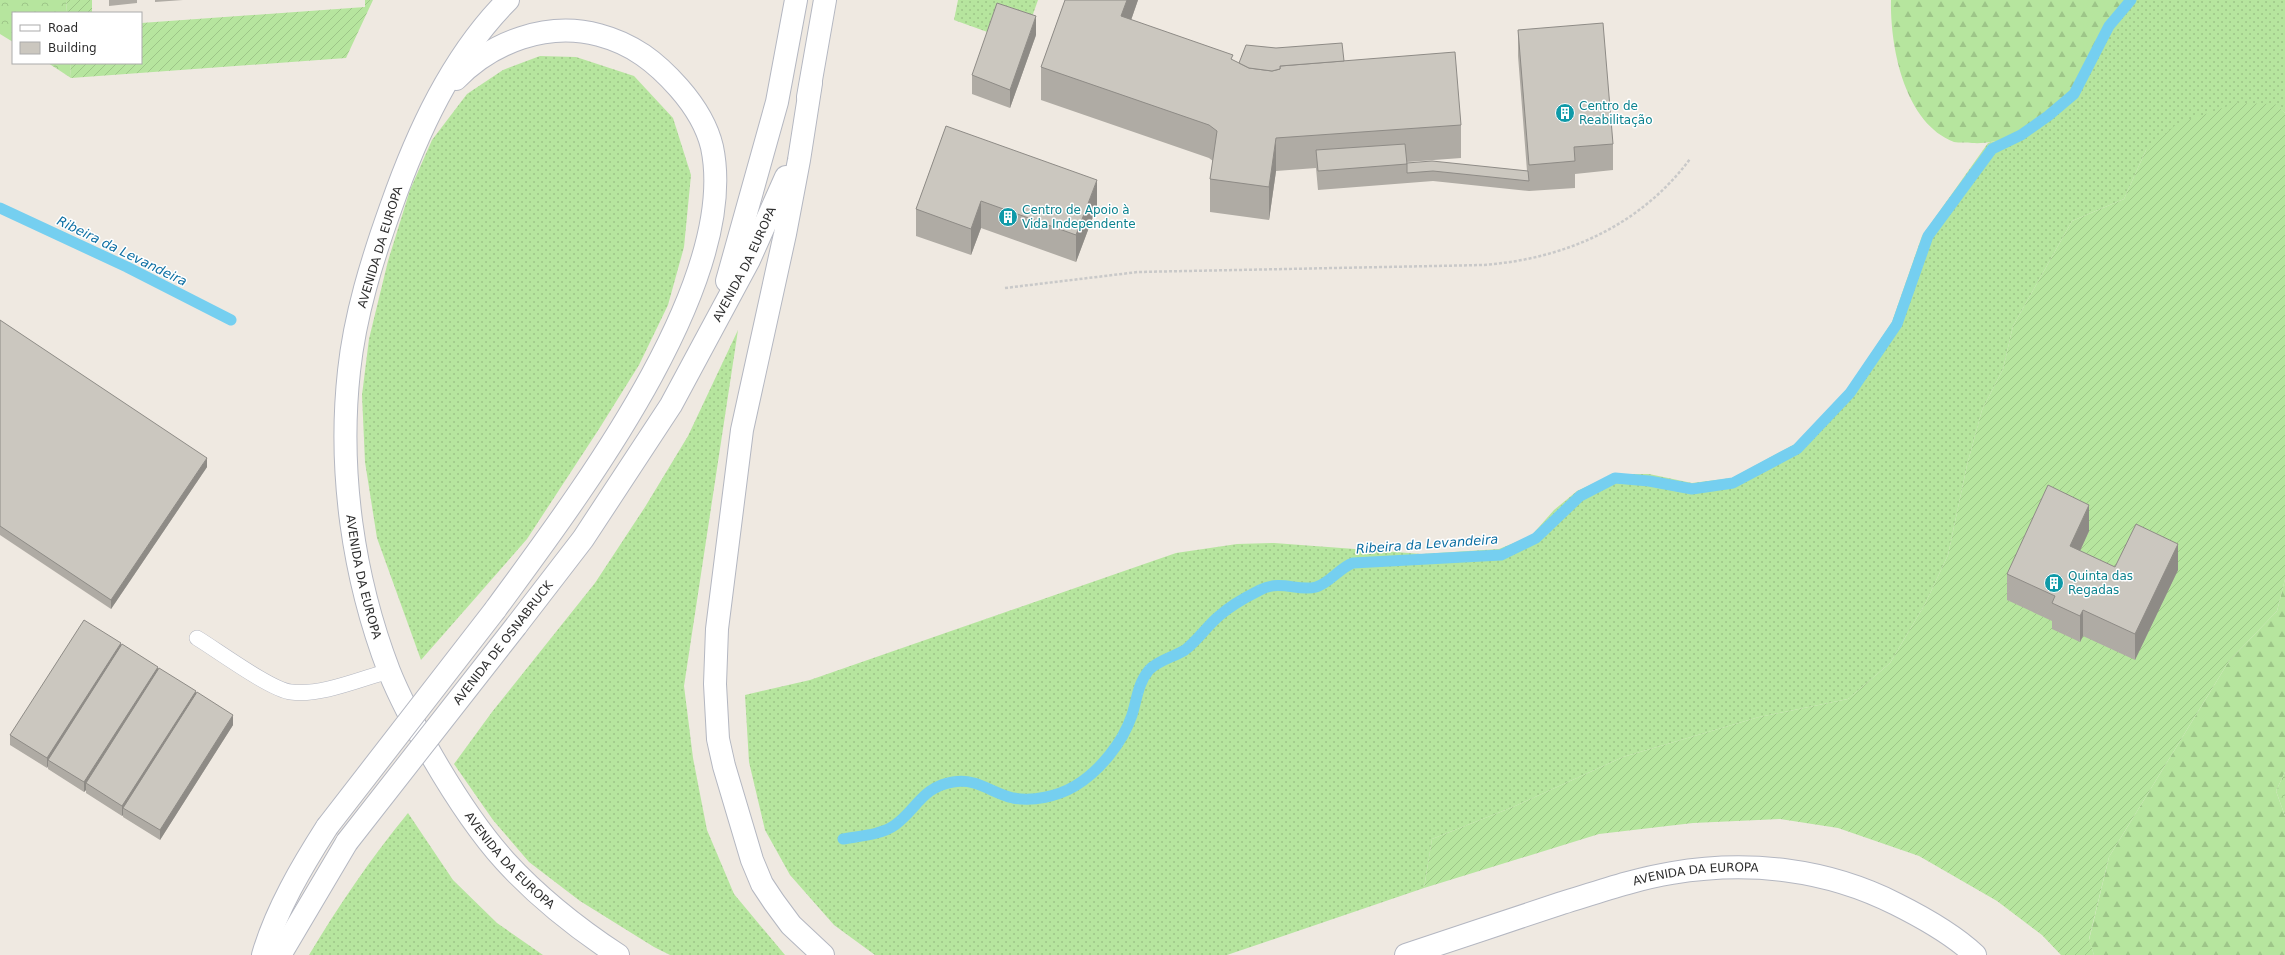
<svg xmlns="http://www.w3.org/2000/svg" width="2285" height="955" font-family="'DejaVu Sans',sans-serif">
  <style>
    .grass { fill: url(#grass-dots) }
    .forest { fill: url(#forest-firs) }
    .park { fill: url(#park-crowns) }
    .garden { fill: url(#garden-furrows) }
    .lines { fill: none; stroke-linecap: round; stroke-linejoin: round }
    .stream { stroke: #75cff0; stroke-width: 11 }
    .service-casing { stroke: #b4b7c1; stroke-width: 16 }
    .secondary-casing { stroke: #b4b7c1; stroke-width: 24 }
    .path { stroke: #c9c9c9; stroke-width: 2.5; stroke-dasharray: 3 2; stroke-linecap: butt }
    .service { stroke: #fff; stroke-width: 15 }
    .secondary { stroke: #fff; stroke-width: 22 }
    .secondary-bridge-casing { stroke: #b4b7c1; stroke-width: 24; stroke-linecap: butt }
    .secondary-bridge { stroke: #fff; stroke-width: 22 }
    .wall { fill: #afaba4 }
    .shaded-wall { fill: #8e8b86 }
    .building { fill: #cbc7bf; stroke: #8e8b86 }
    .labels { text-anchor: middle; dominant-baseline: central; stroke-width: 3; stroke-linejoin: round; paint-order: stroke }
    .culture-label { font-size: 12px; fill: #0d838f; stroke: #fff; text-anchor: start }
    .street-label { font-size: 12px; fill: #2e2e2e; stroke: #fff }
    .water-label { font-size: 13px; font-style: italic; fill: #0d6fa3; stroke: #fff }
  </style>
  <defs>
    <pattern id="grass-dots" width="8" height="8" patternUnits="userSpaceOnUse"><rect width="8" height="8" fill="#b6e59e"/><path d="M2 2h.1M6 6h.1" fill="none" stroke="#9dc588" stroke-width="1.8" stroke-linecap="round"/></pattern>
    <pattern id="forest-firs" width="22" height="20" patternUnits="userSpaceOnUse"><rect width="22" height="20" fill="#b6e59e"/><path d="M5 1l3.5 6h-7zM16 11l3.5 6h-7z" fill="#9dc588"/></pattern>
    <pattern id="park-crowns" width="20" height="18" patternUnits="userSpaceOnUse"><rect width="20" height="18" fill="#b6e59e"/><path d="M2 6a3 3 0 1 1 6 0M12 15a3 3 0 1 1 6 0" fill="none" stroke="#9dc588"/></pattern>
    <pattern id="garden-furrows" width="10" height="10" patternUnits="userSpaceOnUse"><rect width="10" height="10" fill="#b6e59e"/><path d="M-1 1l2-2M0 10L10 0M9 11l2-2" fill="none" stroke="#9dc588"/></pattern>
  </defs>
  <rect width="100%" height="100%" fill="#efe9e1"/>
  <g class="grass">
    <polygon points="958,0 1038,0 1027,31 993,34 954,20"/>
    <polygon points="2131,0 2285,0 2285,113 2274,104 2146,150 2124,199 2072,221 2013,326 2003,369 1982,410 1967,465 1948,555 1925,604 1890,663 1848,699 1759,717 1623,757 1513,807 1432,839 1424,888 1227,955 875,955 834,925 790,875 765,830 749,762 745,695 810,680 1176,553 1237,544 1274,543 1422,554 1499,549 1531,536 1554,510 1577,491 1614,474 1649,474 1692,483 1732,478 1795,444 1846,391 1892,322 1922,236 1988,143 2021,135 2048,116 2074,94 2109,26"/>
    <polygon points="540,56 576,57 634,76 673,118 691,175 684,247 668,305 639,365 599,429 527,539 421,660 377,538 365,462 362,395 369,339 388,261 410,190 432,140 467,94 503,70"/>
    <polygon points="738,330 684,686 693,758 707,830 734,894 785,955 670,955 654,947 580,901 529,862 493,820 454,764 492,712 595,583 645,507 688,436"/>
    <path d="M408 813 453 880 497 923 543 955H309C339 905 371 858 408 813Z"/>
  </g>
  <g class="forest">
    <path d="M1891 0H2131C2124 9 2114 18 2108 28 2099 44 2083 84 2073 95 2045 123 2012 145 1972 143 1967 142 1959 143 1954 142 1904 123 1890 46 1891 0Z"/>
    <polygon points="2285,579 2285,772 2276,791 2285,816 2285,955 2094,955 2089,940 2109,857 2229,661 2277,611"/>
  </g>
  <g class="park">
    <polygon points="0,0 66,0 67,13 13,13 13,42 0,34"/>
    <polygon points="48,63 70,63 71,78"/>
    <polygon points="2285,772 2285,816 2276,791"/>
  </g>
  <g class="garden">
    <polygon points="66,0 92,0 92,13 67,13"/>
    <polygon points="365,0 373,0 346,58 71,78 70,63 141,63 141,23 365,7"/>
    <polygon points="2237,103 2275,104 2285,113 2285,579 2277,611 2229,661 2109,857 2089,939 2094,955 2061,955 2042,935 1997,901 1919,856 1838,828 1780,819 1693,823 1599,834 1424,888 1432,839 1513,807 1623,757 1759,717 1848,699 1890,663 1925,604 1948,555 1967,465 1982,410 2003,369 2013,326 2072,221 2124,199 2146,150 2177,124"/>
  </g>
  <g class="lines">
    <g class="stream">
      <polyline points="0,208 127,267 231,320"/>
      <path d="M843 839C859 836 881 835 895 825 917 809 922 787 953 782 978 778 991 793 1013 798 1033 802 1058 796 1075 786 1100 771 1123 742 1132 715 1137 699 1138 683 1149 670 1158 660 1174 657 1185 650 1198 640 1207 626 1219 616 1230 606 1246 597 1260 590 1282 579 1297 592 1316 587 1330 583 1339 568 1353 563L1501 555 1536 538 1580 496 1615 478 1649 481 1692 489 1733 483 1797 449 1850 393 1897 324 1928 236 1992 149 2021 135 2048 116 2074 94 2109 26 2131 0"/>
    </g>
    <g class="service-casing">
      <path id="service" d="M197 638C217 650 271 690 291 692 321 696 360 679 389 671"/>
    </g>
    <g class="secondary-casing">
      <g id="secondary">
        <path id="s1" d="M508 0C452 56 417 133 391 207 372 260 355 315 349 371 338 471 353 577 389 671 401 701 417 730 433 758 454 794 477 830 505 861 538 897 577 928 618 955"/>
        <path d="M456 79C492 42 547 21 599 35 633 44 656 62 679 88 693 104 707 126 712 147 741 285 573 503 495 610"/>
        <polyline points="811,83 799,160 785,234 742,430 717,629 715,684 718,739 724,766 752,860 762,884 774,902 791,925 823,955"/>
        <polyline points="808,97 825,0"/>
        <polyline points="727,281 777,102 796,0"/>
        <path id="s2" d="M516 626 583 539 671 405 749 260 786 177"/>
        <path d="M263 955C276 910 302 866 327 827"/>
        <polyline points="280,955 347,842"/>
        <path id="s3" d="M1406 955C1458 938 1510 920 1562 903 1598 892 1635 879 1672 873 1749 860 1827 869 1896 904 1924 918 1953 934 1975 955"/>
      </g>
    </g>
    <path class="path" d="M1005 288 1138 272 1483 265C1565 259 1640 226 1690 159"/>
    <use href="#service" class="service"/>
    <use href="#secondary" class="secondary"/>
    <g class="secondary-bridge-casing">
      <g id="secondary-bridge">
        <polyline points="327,827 495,610"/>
        <polyline points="347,842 516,626"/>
      </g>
    </g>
    <use href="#secondary-bridge" class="secondary-bridge"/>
  </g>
  <g class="wall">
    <polygon points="109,0 137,0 137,3 109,6"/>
    <polygon points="155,0 183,0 155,2"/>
    <polygon points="1065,0 1138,0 1131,20 1233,60 1239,63 1344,61 1461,125 1461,158 1407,162 1407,163 1527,171 1518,56 1518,30 1613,144 1613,170 1575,174 1575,188 1529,191 1433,181 1318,190 1316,168 1276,171 1269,220 1210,212 1210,179 1213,161 1209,158 1041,100 1041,67"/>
    <polygon points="1036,35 1010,108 972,94 972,75"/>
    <polygon points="946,126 1097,206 1076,262 981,228 971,255 916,236 916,209"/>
    <polygon points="0,320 207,467 111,609 0,535"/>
    <polygon points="2089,531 2080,551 2115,567 2178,570 2135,660 2083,636 2080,642 2052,629 2052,621 2007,600 2007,574"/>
    <polygon points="121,646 158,669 196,694 233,725 160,840 123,817 123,815 122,816 86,793 86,790 84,792 48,769 48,766 47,768 10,745 10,735"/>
  </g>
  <g class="shaded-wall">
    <polygon points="1127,0 1138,0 1121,49 1121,16"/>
    <polygon points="1036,16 1036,35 1010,108 1010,90"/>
    <polygon points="1276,138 1276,171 1269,220 1269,187"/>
    <polygon points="1097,180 1097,206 1076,262 1076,235"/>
    <polygon points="981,201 981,228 971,255 971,229"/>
    <polygon points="207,458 207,467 111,609 111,600"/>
    <polygon points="2089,505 2089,531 2070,573 2070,546"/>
    <polygon points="2178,544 2178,570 2135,660 2135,634"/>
    <polygon points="2083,610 2083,636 2080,642 2080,616"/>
    <polygon points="121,643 121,653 48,760 48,766 47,768 47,758"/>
    <polygon points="158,667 158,677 86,783 86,790 84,792 84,782"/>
    <polygon points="196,691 196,700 123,808 123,815 122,816 122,806"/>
    <polygon points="233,715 233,725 160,840 160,830"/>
  </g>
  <g class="building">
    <polygon points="1065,0 1127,0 1121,16 1233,55 1231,59 1249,68 1272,71 1280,69 1280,66 1455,52 1461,125 1276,138 1269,187 1210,179 1217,131 1209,125 1041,67"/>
    <polygon points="997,3 1036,16 1010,90 972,75"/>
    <polygon points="1603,23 1613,144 1574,147 1575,161 1529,165 1518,30"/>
    <polygon points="1342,43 1344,61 1280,66 1280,69 1272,71 1249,68 1239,63 1246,45 1276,48"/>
    <polygon points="946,126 1097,180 1076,235 981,201 971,229 916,209"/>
    <polygon points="1405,144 1407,164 1318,171 1316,150"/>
    <polygon points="1432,161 1528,171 1529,181 1433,171 1407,173 1407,163"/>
    <polygon points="0,320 207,458 111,600 0,526"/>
    <polygon points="2048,485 2089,505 2070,546 2115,567 2136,524 2178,544 2135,634 2083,610 2080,616 2052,603 2055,596 2007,574"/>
    <polygon points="84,620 121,643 47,758 10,735"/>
    <polygon points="122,644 158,667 84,782 48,760"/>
    <polygon points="159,668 196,691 122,806 86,783"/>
    <polygon points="197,692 233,715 160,830 123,808"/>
  </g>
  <defs>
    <g id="building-disc" transform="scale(1)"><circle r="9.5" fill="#0f9aa8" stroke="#fff"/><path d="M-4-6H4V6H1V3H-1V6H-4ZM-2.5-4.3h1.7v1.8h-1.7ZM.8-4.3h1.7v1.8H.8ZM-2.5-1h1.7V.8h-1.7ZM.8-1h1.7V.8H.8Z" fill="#fff"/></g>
  </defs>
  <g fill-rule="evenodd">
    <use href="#building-disc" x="1565" y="113"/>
    <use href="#building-disc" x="1008" y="217"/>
    <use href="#building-disc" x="2054" y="583"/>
  </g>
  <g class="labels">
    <g class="culture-label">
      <text x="1579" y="106">Centro de<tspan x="1579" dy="14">Reabilitação</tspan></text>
      <text x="1022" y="210">Centro de Apoio à<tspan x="1022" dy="14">Vida Independente</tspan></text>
      <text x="2068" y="576">Quinta das<tspan x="2068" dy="14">Regadas</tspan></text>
    </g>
    <g class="street-label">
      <text transform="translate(380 247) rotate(-73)">AVENIDA DA EUROPA</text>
      <text stroke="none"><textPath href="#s2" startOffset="429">AVENIDA DA EUROPA</textPath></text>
      <text stroke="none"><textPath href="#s1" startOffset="617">AVENIDA DA EUROPA</textPath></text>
      <text transform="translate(503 643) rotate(-52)">AVENIDA DE OSNABRUCK</text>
      <text stroke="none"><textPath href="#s1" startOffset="941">AVENIDA DA EUROPA</textPath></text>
      <text stroke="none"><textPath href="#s3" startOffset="302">AVENIDA DA EUROPA</textPath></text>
    </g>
    <g class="water-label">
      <text transform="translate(122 251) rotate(26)">Ribeira da Levandeira</text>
      <text transform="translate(1427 544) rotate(-4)">Ribeira da Levandeira</text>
    </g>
  </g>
  <rect x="12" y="12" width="130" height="52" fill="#ffffff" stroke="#ababab"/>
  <rect x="20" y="25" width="20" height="6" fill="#ffffff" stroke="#ababab"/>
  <text x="48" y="32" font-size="12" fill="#2e2e2e">Road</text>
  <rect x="20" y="42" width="20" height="12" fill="#cbc7bf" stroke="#ababab"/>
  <text x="48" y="52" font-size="12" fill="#2e2e2e">Building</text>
</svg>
